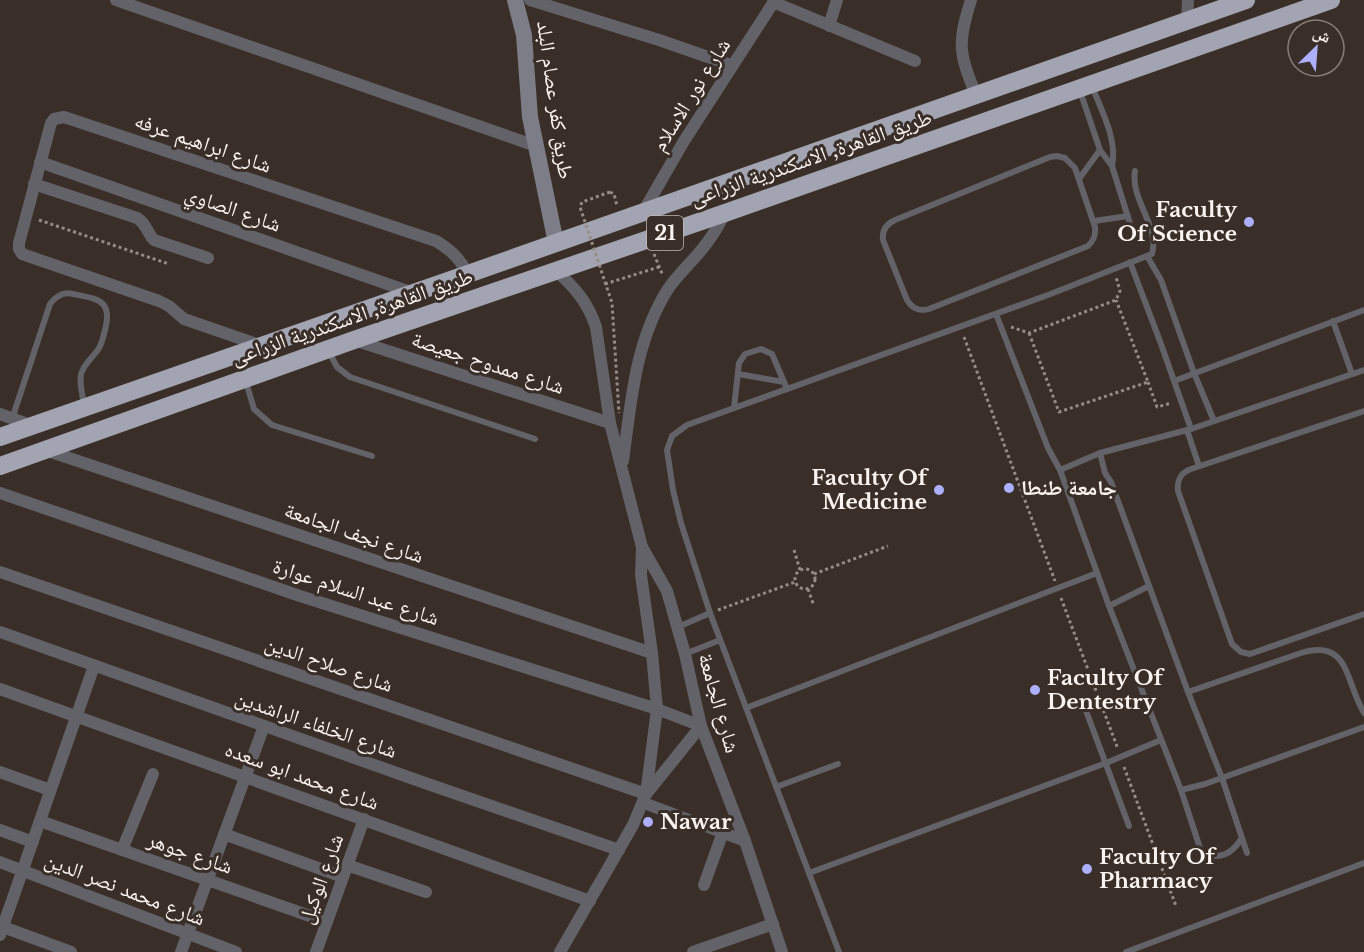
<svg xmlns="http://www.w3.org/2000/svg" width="1364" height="952" font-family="'Libre Baskerville','Noto Naskh Arabic',serif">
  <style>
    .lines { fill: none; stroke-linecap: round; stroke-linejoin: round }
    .path { stroke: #968c86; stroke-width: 3; stroke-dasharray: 3 3; stroke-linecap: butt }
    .lane { stroke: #626268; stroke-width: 6 }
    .street { stroke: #626268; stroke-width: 12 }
    .secondary { stroke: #7c7d86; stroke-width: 16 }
    .highway { stroke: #a3a4b2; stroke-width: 18 }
    .path-bridge { stroke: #968c86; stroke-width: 3; stroke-dasharray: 3 3; stroke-linecap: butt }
    .poi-dot { fill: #acaffb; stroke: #3a2f28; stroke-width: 2 }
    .labels { text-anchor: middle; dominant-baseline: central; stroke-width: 6; stroke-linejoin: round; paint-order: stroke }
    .shield { fill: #3a2f28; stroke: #c1b8b3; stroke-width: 1.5 }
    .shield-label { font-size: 20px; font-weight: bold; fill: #fbf3ef }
    .street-label { font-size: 21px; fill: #fbf3ef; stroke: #3a2f28 }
    .poi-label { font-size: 21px; font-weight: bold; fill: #fbf3ef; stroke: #3a2f28; text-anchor: start }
  </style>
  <rect width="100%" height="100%" fill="#3a2f28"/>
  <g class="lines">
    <g class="path">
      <polyline points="610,192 614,194 617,206"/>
      <polyline points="39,220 169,264"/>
      <polyline points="654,254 663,276"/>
      <polyline points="605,284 659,267"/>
      <polyline points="1011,327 1029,333 1116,300 1120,291 1116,277"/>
      <polyline points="1029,333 1059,412 1148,382 1116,300"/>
      <polyline points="964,337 1055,581"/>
      <polyline points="1148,382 1157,407 1172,403"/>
      <polyline points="794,550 800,570"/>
      <circle cx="805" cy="579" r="10"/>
      <polyline points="814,574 888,546"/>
      <polyline points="808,589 814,606"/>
      <polyline points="1061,598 1118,749"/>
      <polyline points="718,610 795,582"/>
      <polyline points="1124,767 1176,906"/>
    </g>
    <g class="lane">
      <path d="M1092 86C1101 110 1118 140 1112 166"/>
      <polyline points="1080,91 1100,150 1112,166 1132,230"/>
      <path d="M1057 156 1065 158 1075 168 1095 227C1096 235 1094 240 1088 246L929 309C919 312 912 308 907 300L883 240C882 231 886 224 895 220L1050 157Z"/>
      <polyline points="1079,179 1100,150"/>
      <polyline points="1094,221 1128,216"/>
      <polyline points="1147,256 1161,280 1194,373 1214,421"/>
      <polyline points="1130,262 1161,344 1191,429"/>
      <path d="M996 314 1048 448 1060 470 1109 606 1181 790 1202 854C1221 859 1231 855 1242 838"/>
      <polyline points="1333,321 1352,374"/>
      <polyline points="329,352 337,367 350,377 535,439"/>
      <polyline points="738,374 784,382"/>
      <polyline points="1174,381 1364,310"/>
      <polyline points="246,382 254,409 272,425 372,456"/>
      <polyline points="734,408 739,363 745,354 761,349 772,354 787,389"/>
      <path d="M1364 411 1191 469C1180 473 1177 480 1178 491L1232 644 1241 652 1250 654 1364 614"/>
      <path d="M12 419 50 304C56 296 63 291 73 294 98 299 113 300 105 330 103 337 102 345 97 351 91 359 84 364 81 374 79 384 83 396 84 406"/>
      <polyline points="1187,430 1199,466"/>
      <polyline points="1100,453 1105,473 1111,482 1188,692 1222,778 1247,853"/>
      <polyline points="1060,470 1100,453 1191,429 1364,370"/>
      <polyline points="1109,606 1149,586"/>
      <polyline points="678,627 710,613"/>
      <polyline points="685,654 720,640"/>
      <path d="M1188 692 1301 653C1350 638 1345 682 1364 713"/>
      <polyline points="746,708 1097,573"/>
      <polyline points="1085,708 1129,826"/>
      <polyline points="776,787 838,764"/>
      <polyline points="1181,790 1205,784 1364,727"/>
      <polyline points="809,873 1106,763 1161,740"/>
      <path d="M839 952 710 613 681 523 673 490 667 450 672 436 687 425 1048 295 1152 254C1160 226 1130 200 1135 171"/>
      <polyline points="1126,952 1364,863"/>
    </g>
    <g class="street">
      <polyline points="116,0 536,146"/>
      <polyline points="530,0 659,40 731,65"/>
      <path d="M971 0C957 44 959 53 976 95"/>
      <polyline points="773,2 915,61"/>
      <polyline points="1187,21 1188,0"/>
      <polyline points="829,26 837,0"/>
      <polyline points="40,162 413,293"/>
      <path d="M34 184 137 218C147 224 147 233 154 240L208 258"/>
      <polyline points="643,212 684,141 775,0"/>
      <path d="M555 270C575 287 588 303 596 327L610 423 642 547 667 591 685 654 701 726 745 841 782 952"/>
      <polyline points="354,340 610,423"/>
      <path d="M262 346 184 319 169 306 159 301 22 254 19 249V243L51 123 54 119 64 117 436 241C451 250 460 259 468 274"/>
      <polyline points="0,414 30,425"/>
      <polyline points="45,450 652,653"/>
      <path d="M623 461C631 402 635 341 668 289 678 274 692 262 703 248 712 237 719 225 725 213"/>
      <polyline points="0,493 300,596 657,709 701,726"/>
      <polyline points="0,572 646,794"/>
      <polyline points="0,632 425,783 619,850"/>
      <polyline points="0,689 590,901"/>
      <polyline points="0,772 50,790"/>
      <polyline points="647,793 701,726"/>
      <polyline points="644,803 745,841"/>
      <polyline points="40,821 327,922"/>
      <polyline points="0,830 33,842"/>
      <polyline points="224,834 343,877"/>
      <polyline points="122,850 153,774"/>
      <polyline points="0,862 236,952"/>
      <polyline points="347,865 426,892"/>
      <polyline points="704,885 723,832"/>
      <polyline points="3,927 71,952"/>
      <polyline points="0,935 94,666"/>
      <polyline points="181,952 264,726"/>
      <polyline points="316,952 364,819"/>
      <polyline points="560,952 633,825 646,794 657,709 652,653 641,575 642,548"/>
      <polyline points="693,952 773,924"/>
    </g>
    <polyline class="secondary" points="515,0 524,35 530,117 556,243"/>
    <g class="highway">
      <polyline points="0,437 468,274 1246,0"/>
      <polyline points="0,466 354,340 725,213 1331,0"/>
    </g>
    <polyline class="path-bridge" points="610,192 582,202 580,207 612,303 619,413"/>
  </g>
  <g class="poi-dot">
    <circle cx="1249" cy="222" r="6"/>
    <circle cx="1009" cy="488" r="6"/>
    <circle cx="939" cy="490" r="6"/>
    <circle cx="1035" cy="690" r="6"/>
    <circle cx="648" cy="822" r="6"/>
    <circle cx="1087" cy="869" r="6"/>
  </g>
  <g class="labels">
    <rect class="shield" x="647" y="216" width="36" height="34" rx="4.5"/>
    <g class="shield-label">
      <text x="665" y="233">21</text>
    </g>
    <g class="street-label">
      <text transform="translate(691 95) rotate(-58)">شارع نور الاسلام</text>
      <text transform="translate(555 100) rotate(82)">طريق كفر عصام البلد</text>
      <text transform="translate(203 143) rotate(19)">شارع ابراهيم عرفه</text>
      <text transform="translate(811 158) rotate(-19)">طريق القاهرة, الاسكندرية الزراعى</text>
      <text transform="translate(233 209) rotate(19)">شارع الصاوي</text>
      <text transform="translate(352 317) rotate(-19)">طريق القاهرة, الاسكندرية الزراعى</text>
      <text transform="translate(488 363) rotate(18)">شارع ممدوح جعيصة</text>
      <text transform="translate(354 533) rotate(19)">شارع نجف الجامعة</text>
      <text transform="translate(356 592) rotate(18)">شارع عبد السلام عوارة</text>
      <text transform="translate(329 664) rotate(19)">شارع صلاح الدين</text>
      <text transform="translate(719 703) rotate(74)">شارع الجامعة</text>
      <text transform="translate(316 724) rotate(19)">شارع الخلفاء الراشدين</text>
      <text transform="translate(302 776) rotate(20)">شارع محمد ابو سعده</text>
      <text transform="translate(190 853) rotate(19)">شارع جوهر</text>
      <text transform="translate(321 879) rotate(-70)">شارع الوكيل</text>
      <text transform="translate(125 889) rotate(21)">شارع محمد نصر الدين</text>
    </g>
    <g class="poi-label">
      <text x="1237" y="210" text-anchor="end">Faculty<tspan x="1237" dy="24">Of Science</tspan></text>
      <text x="927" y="478" text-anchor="end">Faculty Of<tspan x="927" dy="24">Medicine</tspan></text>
      <text x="1021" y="488">جامعة طنطا</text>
      <text x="1047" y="678">Faculty Of<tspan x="1047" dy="24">Dentestry</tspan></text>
      <text x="660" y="822">Nawar</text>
      <text x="1099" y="857">Faculty Of<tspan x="1099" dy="24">Pharmacy</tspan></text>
    </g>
  </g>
  <g transform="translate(1316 48) rotate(25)"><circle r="28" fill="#3a2f28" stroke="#877d78" stroke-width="1.5"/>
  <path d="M0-4.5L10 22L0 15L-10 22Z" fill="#acaffb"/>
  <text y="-9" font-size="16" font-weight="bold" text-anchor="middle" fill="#fbf3ef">ش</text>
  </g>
</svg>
